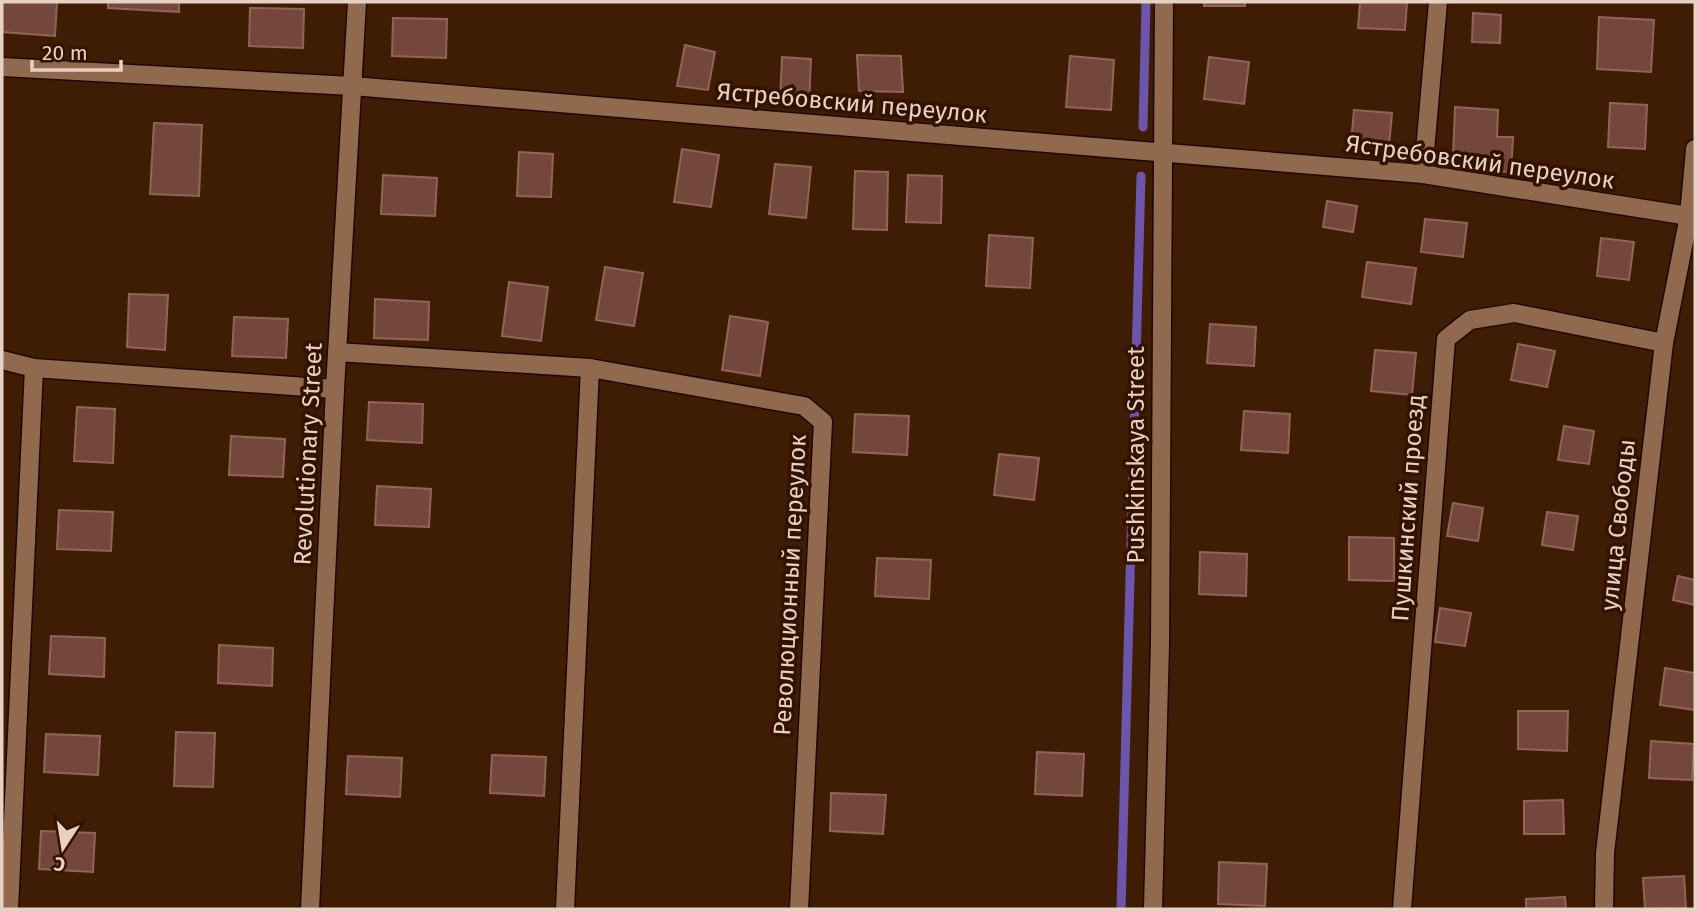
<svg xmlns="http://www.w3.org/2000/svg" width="1697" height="911" font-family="'Fira Sans',sans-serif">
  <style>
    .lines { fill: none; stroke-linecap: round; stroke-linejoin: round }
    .stream { stroke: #6c55aa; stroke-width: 9 }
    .building { fill: #73473c; stroke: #926459; stroke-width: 2 }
    .minor-casing { stroke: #200800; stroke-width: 21 }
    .minor { stroke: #90694f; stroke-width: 18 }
    .labels { text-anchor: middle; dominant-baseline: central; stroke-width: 7; stroke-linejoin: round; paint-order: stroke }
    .street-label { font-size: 24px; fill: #e7d1c3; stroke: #331300 }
  </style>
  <rect width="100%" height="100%" fill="#3e1d04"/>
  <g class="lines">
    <g class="stream">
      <polyline points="1143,127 1146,2"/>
      <polyline points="1121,909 1141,176"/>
    </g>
  </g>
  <g class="building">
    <polygon points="2,2 57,2 55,36 2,32"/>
    <polygon points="108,2 179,2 179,12 108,8"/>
    <rect x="1204" y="2" width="41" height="4"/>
    <polygon points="1360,2 1407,2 1405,30 1358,28"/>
    <polygon points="250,8 304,9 303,48 249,46"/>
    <polygon points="1473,13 1501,15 1500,43 1472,42"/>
    <polygon points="1599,17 1654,20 1651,72 1597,69"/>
    <polygon points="393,18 447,19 446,58 392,56"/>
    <polygon points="685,45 715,52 708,90 677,86"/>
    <polygon points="857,55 901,56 903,92 859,91"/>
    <polygon points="1070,56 1114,60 1111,110 1066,107"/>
    <polygon points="782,57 811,59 809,104 780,102"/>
    <polygon points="1209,57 1249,62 1244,104 1204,99"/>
    <polygon points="1610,103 1647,105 1645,149 1608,147"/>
    <polygon points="1455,107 1498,110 1497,137 1513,137 1511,172 1492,171 1492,159 1453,157"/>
    <polygon points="1354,110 1392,113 1389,146 1351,143"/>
    <polygon points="154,123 202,125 199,196 150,194"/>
    <polygon points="682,149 719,155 711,207 674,202"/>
    <polygon points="519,152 553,154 551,197 517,196"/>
    <polygon points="775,164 811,167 806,218 769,214"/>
    <polygon points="855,171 888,172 887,230 853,229"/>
    <polygon points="383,175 437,178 435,216 381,214"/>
    <polygon points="908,175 942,176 941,223 906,222"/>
    <polygon points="1327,201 1357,206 1353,232 1323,227"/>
    <polygon points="1425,219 1467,223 1463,257 1421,252"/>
    <polygon points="989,235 1033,238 1030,288 986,286"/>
    <polygon points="1601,238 1634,242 1629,280 1597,276"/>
    <polygon points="1367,262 1416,268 1411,304 1362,297"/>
    <polygon points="605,267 643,273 634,326 596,320"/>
    <polygon points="509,282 548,287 541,341 502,336"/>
    <polygon points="129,294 168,295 165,350 127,347"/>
    <polygon points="375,299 429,302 428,340 374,338"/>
    <polygon points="730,316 768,322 760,376 722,370"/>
    <polygon points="234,317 288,319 286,358 232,356"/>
    <polygon points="1210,324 1256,327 1254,366 1207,363"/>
    <polygon points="1518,344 1555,351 1547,387 1511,380"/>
    <polygon points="1375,350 1416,353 1412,395 1371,391"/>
    <polygon points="369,402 423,404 422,443 367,440"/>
    <polygon points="77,407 115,409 113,463 74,461"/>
    <polygon points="1244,411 1290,414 1288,453 1241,450"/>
    <polygon points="855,414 909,416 907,455 853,452"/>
    <polygon points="1564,426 1594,431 1589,464 1558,460"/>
    <polygon points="231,436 285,439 283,477 229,475"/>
    <polygon points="999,454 1039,458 1034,500 994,495"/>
    <polygon points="377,486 431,489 429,527 375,525"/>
    <polygon points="1453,503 1483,508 1478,541 1447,536"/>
    <polygon points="59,510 113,512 111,551 57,549"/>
    <polygon points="1547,512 1578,516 1573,550 1542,545"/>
    <polygon points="1349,537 1394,538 1394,581 1349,580"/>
    <polygon points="1200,552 1247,554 1246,596 1199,594"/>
    <polygon points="877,558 931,560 929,599 875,596"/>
    <polygon points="1678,576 1695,580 1695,605 1673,600"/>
    <polygon points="1440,608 1471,613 1465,646 1435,642"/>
    <polygon points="51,636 105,638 104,677 49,674"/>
    <polygon points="219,645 273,648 272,686 218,683"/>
    <polygon points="1665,668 1695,673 1695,710 1660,705"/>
    <polygon points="1518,711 1568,711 1567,751 1518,749"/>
    <polygon points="176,732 215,733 213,787 174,786"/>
    <polygon points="46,734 100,736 98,775 44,772"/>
    <polygon points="1651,741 1694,744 1692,780 1649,778"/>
    <polygon points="1037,752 1084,754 1082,796 1035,794"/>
    <polygon points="492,755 546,757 544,796 490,793"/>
    <polygon points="348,756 402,758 400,797 346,794"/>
    <polygon points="831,793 886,795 883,834 830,831"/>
    <polygon points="1563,800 1564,834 1524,834 1524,801"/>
    <polygon points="41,831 95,833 93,872 39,869"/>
    <polygon points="1219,862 1267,864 1265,906 1218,904"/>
    <polygon points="1684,876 1686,908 1645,909 1643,878"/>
    <polygon points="1565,897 1566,909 1526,909 1526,899"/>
  </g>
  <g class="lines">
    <g class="minor-casing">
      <g id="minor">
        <polyline points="2,67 352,86 1423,174 1695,217"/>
        <polyline points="1423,174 1438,2"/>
        <polyline points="337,352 590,368 804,406 823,422 799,909"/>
        <polyline points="2,360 34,368 335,389"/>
        <polyline points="9,909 34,368"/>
        <polyline points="310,909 335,389 357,2"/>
        <polyline points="565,909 590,368"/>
        <polyline points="1153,909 1160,644 1164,2"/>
        <polyline points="1402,909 1446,339 1470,320 1514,313 1664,343"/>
        <polyline points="1604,909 1605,853 1664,343 1689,216 1695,149"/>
      </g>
    </g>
    <use href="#minor" class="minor"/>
  </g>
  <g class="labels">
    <g class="street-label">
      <text transform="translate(852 103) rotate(5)">Ястребовский переулок</text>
      <text transform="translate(1480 162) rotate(8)">Ястребовский переулок</text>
      <text transform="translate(308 454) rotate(-87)">Revolutionary Street</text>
      <text transform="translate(1136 455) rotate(-90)">Pushkinskaya Street</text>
      <text transform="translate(1408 508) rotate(-86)">Пушкинский проезд</text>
      <text transform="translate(1618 525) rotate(-84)">улица Свободы</text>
      <text transform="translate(790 585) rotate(-87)">Революционный переулок</text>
    </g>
  </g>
  <rect width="1697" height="911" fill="none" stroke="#e7d1c3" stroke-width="7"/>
  <g transform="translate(63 848) rotate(192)" stroke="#331300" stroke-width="5" paint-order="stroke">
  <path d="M0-5L12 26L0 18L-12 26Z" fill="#e7d1c3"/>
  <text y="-10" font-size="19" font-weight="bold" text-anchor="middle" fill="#e7d1c3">С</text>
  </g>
  <path d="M32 60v10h89v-10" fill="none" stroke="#e7d1c3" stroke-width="3.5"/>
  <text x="42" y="60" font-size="21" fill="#e7d1c3" stroke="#331300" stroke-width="5" paint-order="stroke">20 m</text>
</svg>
